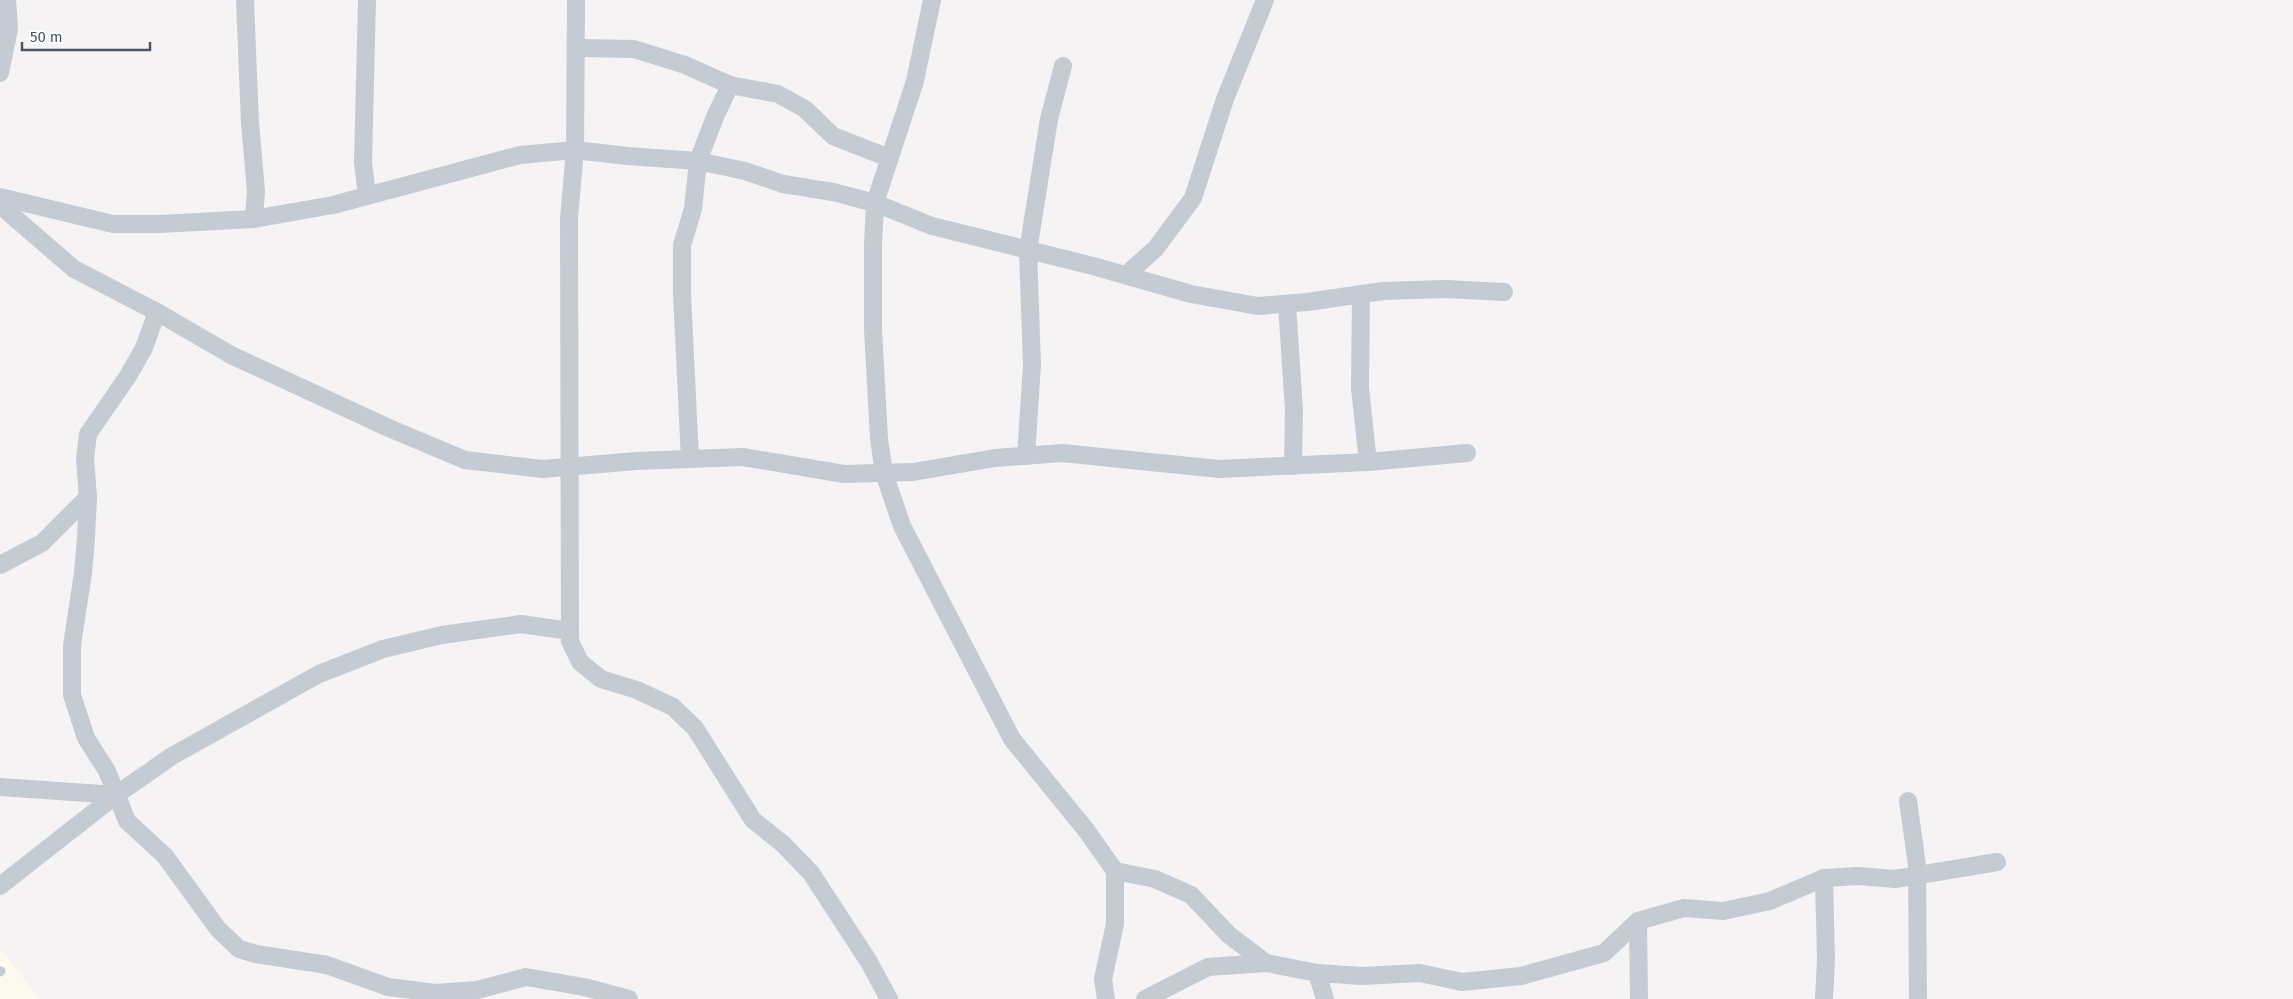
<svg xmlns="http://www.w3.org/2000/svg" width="2293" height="999" font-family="'Fira Sans',sans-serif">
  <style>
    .commercial { fill: #fcfaef }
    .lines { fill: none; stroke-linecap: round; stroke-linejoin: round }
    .service { stroke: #c4cbd3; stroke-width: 9 }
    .minor { stroke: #c4cbd3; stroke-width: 18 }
  </style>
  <rect width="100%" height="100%" fill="#f5f3f3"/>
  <polygon class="commercial" points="0,948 40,999 0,999"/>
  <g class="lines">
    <polyline class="service" points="0,972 1,971"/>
    <g class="minor">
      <polyline points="245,0 250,123 256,191 254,219"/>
      <polyline points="367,0 363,162 367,196"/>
      <polyline points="576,0 575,150 569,218 570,641 580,662 601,679 637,690 673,707 695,728 753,820 783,844 811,873 869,962 889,999"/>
      <polyline points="932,0 915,81 875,203 873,246 873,329 879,439 884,473 902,526 1012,739 1086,830 1115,871 1115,924 1103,979 1106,999"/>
      <polyline points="576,48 634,49 685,65 730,85 778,94 805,109 833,136 889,158"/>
      <polyline points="0,73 9,29 7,0"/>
      <polyline points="0,197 113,224 159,224 254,219 333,205 520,155 575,150 627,156 698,161 745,171 783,184 833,192 875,203 932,226 1093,266 1191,294 1258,306 1307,302 1383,291 1446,289 1504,292"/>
      <polyline points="0,205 74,269 157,312 231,355 391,429 465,460 543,469 636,461 743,457 844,474 913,472 995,458 1062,453 1219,469 1368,462 1467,453"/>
      <polyline points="1126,275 1156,248 1193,198 1225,99 1265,0"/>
      <polyline points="1361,294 1360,388 1368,462"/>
      <polyline points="1287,304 1294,411 1293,466"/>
      <polyline points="157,312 144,348 128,376 88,434 85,459 88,497 86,538 83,573 72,645 72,695 86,738 107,771 127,821 165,856 218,929 239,949 256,954 327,965 388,987 436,993 477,990 526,977 584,987 629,999"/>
      <polyline points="1026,456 1032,365 1028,251 1049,119 1063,66"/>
      <polyline points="690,459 682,294 682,245 693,209 698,161 715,117 730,85"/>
      <polyline points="0,565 42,543 88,497"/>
      <polyline points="0,787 116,795"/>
      <polyline points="1908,801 1917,865 1918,999"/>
      <polyline points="1115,871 1155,879 1191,895 1229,935 1266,963"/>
      <polyline points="0,886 116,795 172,756 319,674 383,649 442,635 521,624 570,631"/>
      <polyline points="1638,921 1639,999"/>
      <polyline points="1317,973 1325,999"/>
      <polyline points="1145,999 1208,967 1266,963 1317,973 1362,976 1420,973 1462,982 1521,976 1604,953 1638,921 1684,908 1723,911 1770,901 1824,878 1858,876 1895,879 1997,862"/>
      <polyline points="1824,999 1826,960 1824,878"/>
    </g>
  </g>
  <path d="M22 42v8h128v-8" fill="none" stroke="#4b545f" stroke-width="2.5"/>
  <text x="30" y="42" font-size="15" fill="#4b545f" stroke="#ffffff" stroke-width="4" paint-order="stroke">50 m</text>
</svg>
